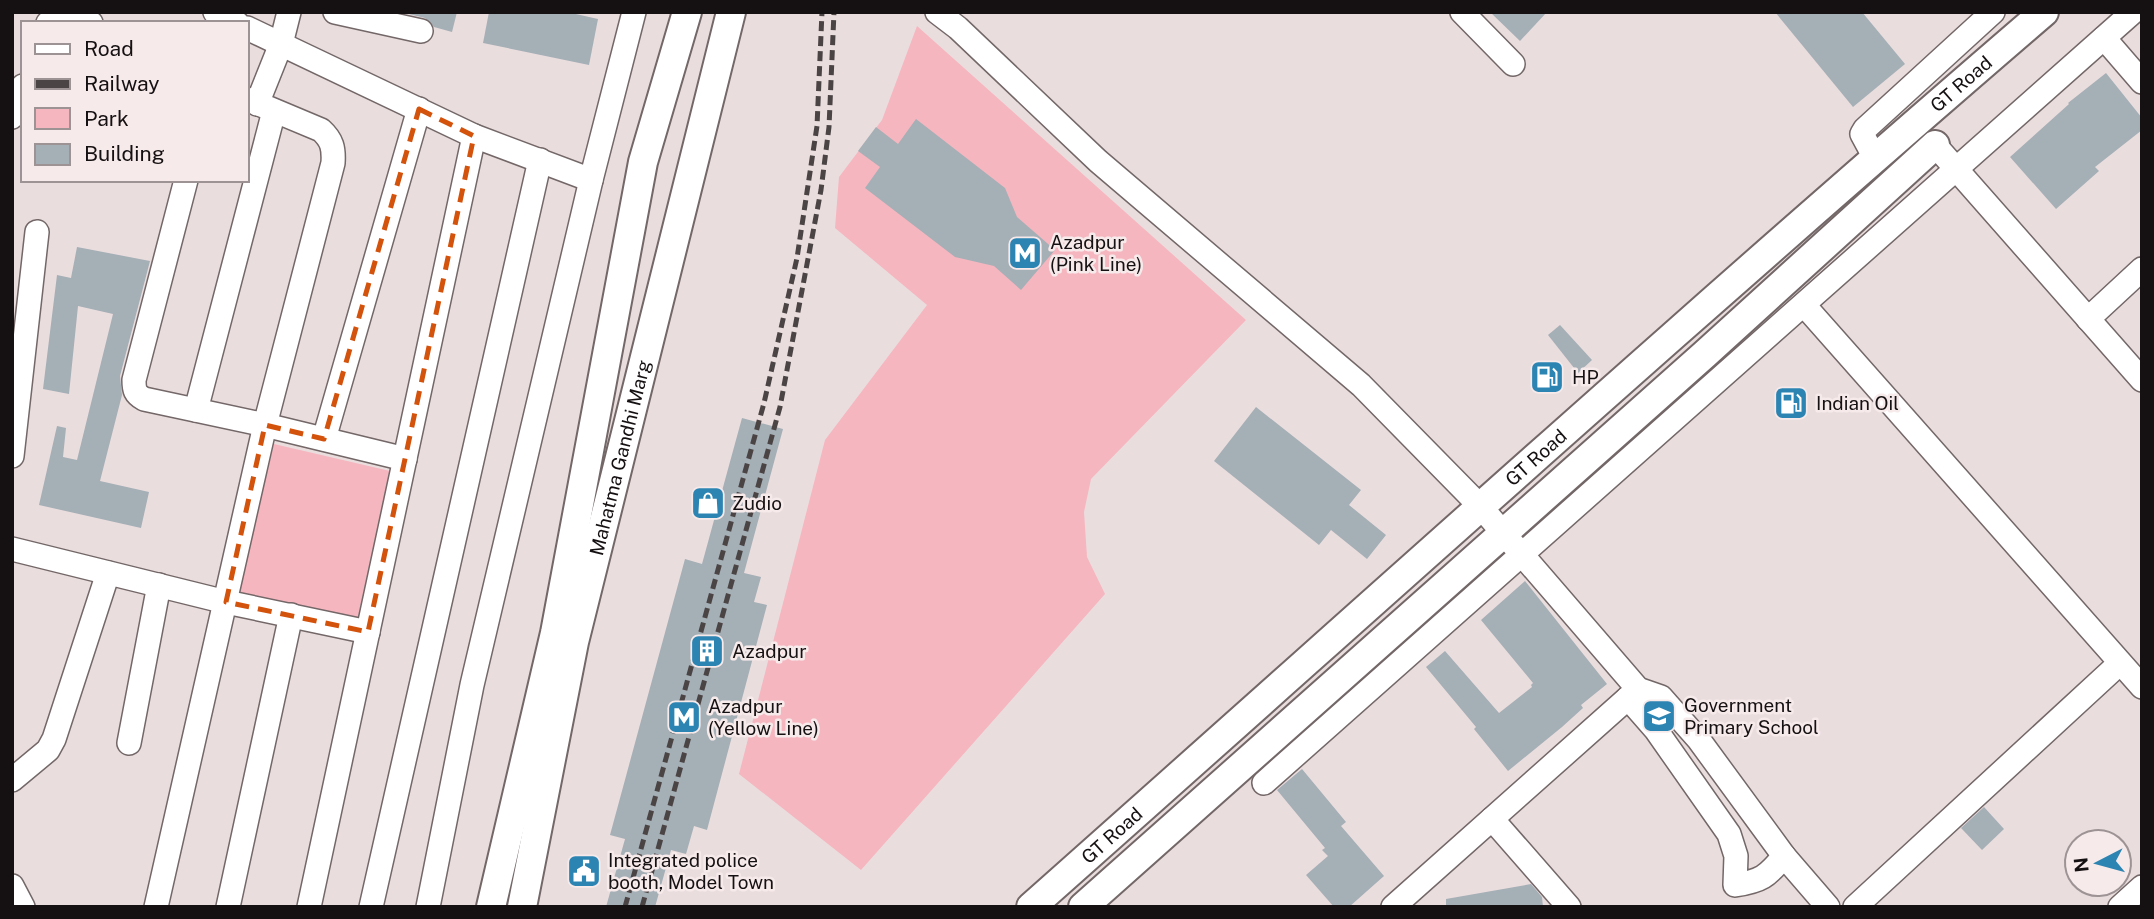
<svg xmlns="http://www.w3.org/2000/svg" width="2154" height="919" font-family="'Public Sans',sans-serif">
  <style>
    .green { fill: #f5b6bf }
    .building { fill: #a5afb6 }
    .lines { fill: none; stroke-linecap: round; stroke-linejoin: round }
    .minor-casing { stroke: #736768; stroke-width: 26 }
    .major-casing { stroke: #736768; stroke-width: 32 }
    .minor { stroke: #fff; stroke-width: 23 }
    .major { stroke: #fff; stroke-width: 28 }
    .rail { stroke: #4b4445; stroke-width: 5; stroke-dasharray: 10 5; stroke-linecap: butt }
    .marked { fill: none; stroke: #d3520c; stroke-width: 5; stroke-dasharray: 14 9; stroke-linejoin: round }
    .labels { text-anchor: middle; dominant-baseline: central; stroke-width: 5; stroke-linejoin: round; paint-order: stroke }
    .street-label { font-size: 19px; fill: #151011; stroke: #f7eaeb }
    .poi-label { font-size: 19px; fill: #151011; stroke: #f7eaeb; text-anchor: start }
  </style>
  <rect width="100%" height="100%" fill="#eaddde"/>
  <g class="green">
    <polygon points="917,26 1246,320 1091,479 1084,512 1087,557 1105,594 861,870 739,774 825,440 927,305 835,228 839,177 882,120"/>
    <polygon points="274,444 390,471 357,622 236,599"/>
  </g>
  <g class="building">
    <polygon points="401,12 457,12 452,32 434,27 425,18"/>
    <polygon points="489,12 567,12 598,19 589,65 483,43"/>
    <polygon points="1490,12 1547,12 1520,41"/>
    <polygon points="1775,12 1862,12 1905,64 1853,107"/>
    <polygon points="2106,73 2142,118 2142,130 2095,167 2099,171 2056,209 2010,157 2069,104 2068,103"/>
    <polygon points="916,119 1005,188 1017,217 1055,250 1021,290 994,266 955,257 865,188 880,167 858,151 876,127 898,144"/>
    <polygon points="77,247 150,261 120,376 122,395 100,481 149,492 141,528 39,505 57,426 66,428 63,457 77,460 113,314 78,306 69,394 43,389 57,275 71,278"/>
    <polygon points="1560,325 1592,360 1578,373 1548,335"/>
    <polygon points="1256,407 1361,490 1349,505 1386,535 1367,559 1331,530 1319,545 1214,461"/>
    <polygon points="742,418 783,429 744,573 761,577 754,602 767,605 707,830 694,826 686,854 671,850 655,907 606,907 625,839 610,835 685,559 702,564"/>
    <polygon points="1525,581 1607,684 1581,705 1583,708 1562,727 1508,771 1474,729 1476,727 1426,667 1445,651 1499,713 1532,687 1531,685 1533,683 1481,620"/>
    <polygon points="1302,769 1346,822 1341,826 1384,876 1349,907 1334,907 1306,875 1328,856 1322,850 1325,848 1277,790"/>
    <polygon points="1984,807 2004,829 1982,850 1961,828"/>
    <polygon points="1531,884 1542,897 1543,907 1446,907 1446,899"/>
  </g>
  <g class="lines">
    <g class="minor-casing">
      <g id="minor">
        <polyline points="215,12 237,23"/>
        <polyline points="335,12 421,31"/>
        <polyline points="937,12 958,28 1098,161 1361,385 1480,506 1638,689 1661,697 1699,740 1784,856 1828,907"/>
        <polyline points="1462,12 1513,64"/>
        <path d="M48 23C63 10 74 15 91 23"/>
        <polyline points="247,28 474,136 591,180"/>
        <polyline points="2104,38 2142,82"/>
        <polyline points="257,104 281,44 289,12"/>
        <polyline points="12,117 23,86"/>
        <polyline points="1935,145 2142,380"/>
        <polyline points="1875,158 1862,134 1865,129 1993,12"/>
        <path d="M186 180 134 380C134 390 135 394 144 399L265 425 405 459"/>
        <polyline points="1804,305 2142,687"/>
        <polyline points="2088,319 2142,269"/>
        <polyline points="196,410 274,111"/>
        <polyline points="324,439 419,109"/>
        <polyline points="12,456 37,232"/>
        <polyline points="12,549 226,602 368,632"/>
        <path d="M1628 698 1656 730 1729 834 1736 856 1735 885C1761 881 1767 877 1784 856"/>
        <polyline points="129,743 159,585"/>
        <polyline points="12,780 48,750 54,739 108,573"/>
        <polyline points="1264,783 2133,12"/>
        <polyline points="1492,819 1569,907"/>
        <polyline points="12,886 23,907"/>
        <path d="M156 907 265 425 333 163C334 148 332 140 321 130L247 99"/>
        <polyline points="228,907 291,615"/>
        <polyline points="309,907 474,136"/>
        <polyline points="371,907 540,160"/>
        <polyline points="428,907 472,685 591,180 634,12"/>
        <polyline points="1393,907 1638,689"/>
        <polyline points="1855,907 2120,663"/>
        <polyline points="2120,907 2142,887"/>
      </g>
    </g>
    <g class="major-casing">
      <g id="major">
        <polyline points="491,907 555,633 643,162 687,12"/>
        <path id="s1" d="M522 907 574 642 731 12"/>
        <path id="s2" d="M1031 907C1368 608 1702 306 2044 12"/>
        <polyline points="1083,907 1705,354 1935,145"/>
      </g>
    </g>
    <use href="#minor" class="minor"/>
    <use href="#major" class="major"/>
    <g class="rail">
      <polyline points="625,907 764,403 797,258 817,126 822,12"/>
      <polyline points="642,907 780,407 821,190 829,127 834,12"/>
    </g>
  </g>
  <path class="marked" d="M419 109 474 136 368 632 226 602 265 425 324 439Z"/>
  <defs>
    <g id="metro-square" transform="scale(1.75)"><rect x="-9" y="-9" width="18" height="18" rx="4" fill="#2c84b2" stroke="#f7eaeb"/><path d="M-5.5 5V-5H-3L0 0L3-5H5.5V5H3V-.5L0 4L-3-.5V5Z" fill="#fff"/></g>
    <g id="fuel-square" transform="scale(1.75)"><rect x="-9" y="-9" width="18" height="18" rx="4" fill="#2c84b2" stroke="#f7eaeb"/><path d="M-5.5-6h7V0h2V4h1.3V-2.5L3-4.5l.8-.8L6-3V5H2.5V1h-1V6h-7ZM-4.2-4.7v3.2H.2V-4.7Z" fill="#fff"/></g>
    <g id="shop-square" transform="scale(1.75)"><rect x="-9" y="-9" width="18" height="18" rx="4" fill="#2c84b2" stroke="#f7eaeb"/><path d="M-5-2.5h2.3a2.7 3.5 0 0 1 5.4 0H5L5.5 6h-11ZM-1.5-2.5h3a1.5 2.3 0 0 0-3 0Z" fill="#fff"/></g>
    <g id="building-square" transform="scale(1.75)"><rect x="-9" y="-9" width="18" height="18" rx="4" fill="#2c84b2" stroke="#f7eaeb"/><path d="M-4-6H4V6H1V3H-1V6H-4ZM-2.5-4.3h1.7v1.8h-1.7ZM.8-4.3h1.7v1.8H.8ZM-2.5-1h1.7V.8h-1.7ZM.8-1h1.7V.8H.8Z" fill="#fff"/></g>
    <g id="school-square" transform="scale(1.75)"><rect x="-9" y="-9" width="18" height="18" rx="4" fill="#2c84b2" stroke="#f7eaeb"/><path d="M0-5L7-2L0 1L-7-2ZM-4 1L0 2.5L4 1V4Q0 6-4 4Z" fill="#fff"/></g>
    <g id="civic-square" transform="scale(1.75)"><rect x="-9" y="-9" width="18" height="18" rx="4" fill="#2c84b2" stroke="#f7eaeb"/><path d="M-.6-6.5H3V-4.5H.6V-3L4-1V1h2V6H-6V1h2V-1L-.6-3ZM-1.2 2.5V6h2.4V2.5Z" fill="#fff"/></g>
  </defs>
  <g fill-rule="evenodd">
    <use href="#metro-square" x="1025" y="253"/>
    <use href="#fuel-square" x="1547" y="377"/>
    <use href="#fuel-square" x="1791" y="403"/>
    <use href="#shop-square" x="708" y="503"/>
    <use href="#building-square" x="707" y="651"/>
    <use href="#school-square" x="1659" y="716"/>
    <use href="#metro-square" x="684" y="717"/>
    <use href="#civic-square" x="584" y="871"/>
  </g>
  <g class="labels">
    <g class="street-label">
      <text stroke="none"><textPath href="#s2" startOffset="1242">GT Road</textPath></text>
      <text stroke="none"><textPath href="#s2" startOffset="676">GT Road</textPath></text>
      <text stroke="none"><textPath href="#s1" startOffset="460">Mahatma Gandhi Marg</textPath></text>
      <text stroke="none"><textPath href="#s2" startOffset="108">GT Road</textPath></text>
    </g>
    <g class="poi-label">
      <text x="1050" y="242">Azadpur<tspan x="1050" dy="22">(Pink Line)</tspan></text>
      <text x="1572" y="377">HP</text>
      <text x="1816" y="403">Indian Oil</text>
      <text x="732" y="503">Zudio</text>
      <text x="732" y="651">Azadpur</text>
      <text x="1684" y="705">Government<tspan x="1684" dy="22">Primary School</tspan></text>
      <text x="708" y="706">Azadpur<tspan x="708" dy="22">(Yellow Line)</tspan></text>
      <text x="608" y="860">Integrated police<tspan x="608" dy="22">booth, Model Town</tspan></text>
    </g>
  </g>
  <rect width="2154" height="919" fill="none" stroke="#151011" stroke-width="28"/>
  <rect x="21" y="21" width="228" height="161" fill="#f7eaeb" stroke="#9d9394" stroke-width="2"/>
  <rect x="35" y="44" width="35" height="10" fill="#ffffff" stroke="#9d9394" stroke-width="2"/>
  <text x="84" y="56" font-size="21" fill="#151011">Road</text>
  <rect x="35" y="79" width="35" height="10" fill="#4b4445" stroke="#9d9394" stroke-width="2"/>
  <text x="84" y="91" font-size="21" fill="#151011">Railway</text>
  <rect x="35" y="108" width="35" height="21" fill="#f5b6bf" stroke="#9d9394" stroke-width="2"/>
  <text x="84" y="126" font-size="21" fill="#151011">Park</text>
  <rect x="35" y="144" width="35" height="21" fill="#a5afb6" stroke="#9d9394" stroke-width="2"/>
  <text x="84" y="161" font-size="21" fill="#151011">Building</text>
  <g transform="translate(2098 863) rotate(264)"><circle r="33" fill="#f7eaeb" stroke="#9d9394" stroke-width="2"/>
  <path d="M0-5L12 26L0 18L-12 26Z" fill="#2c84b2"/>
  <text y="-10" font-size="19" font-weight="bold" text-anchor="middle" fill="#151011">N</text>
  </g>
</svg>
